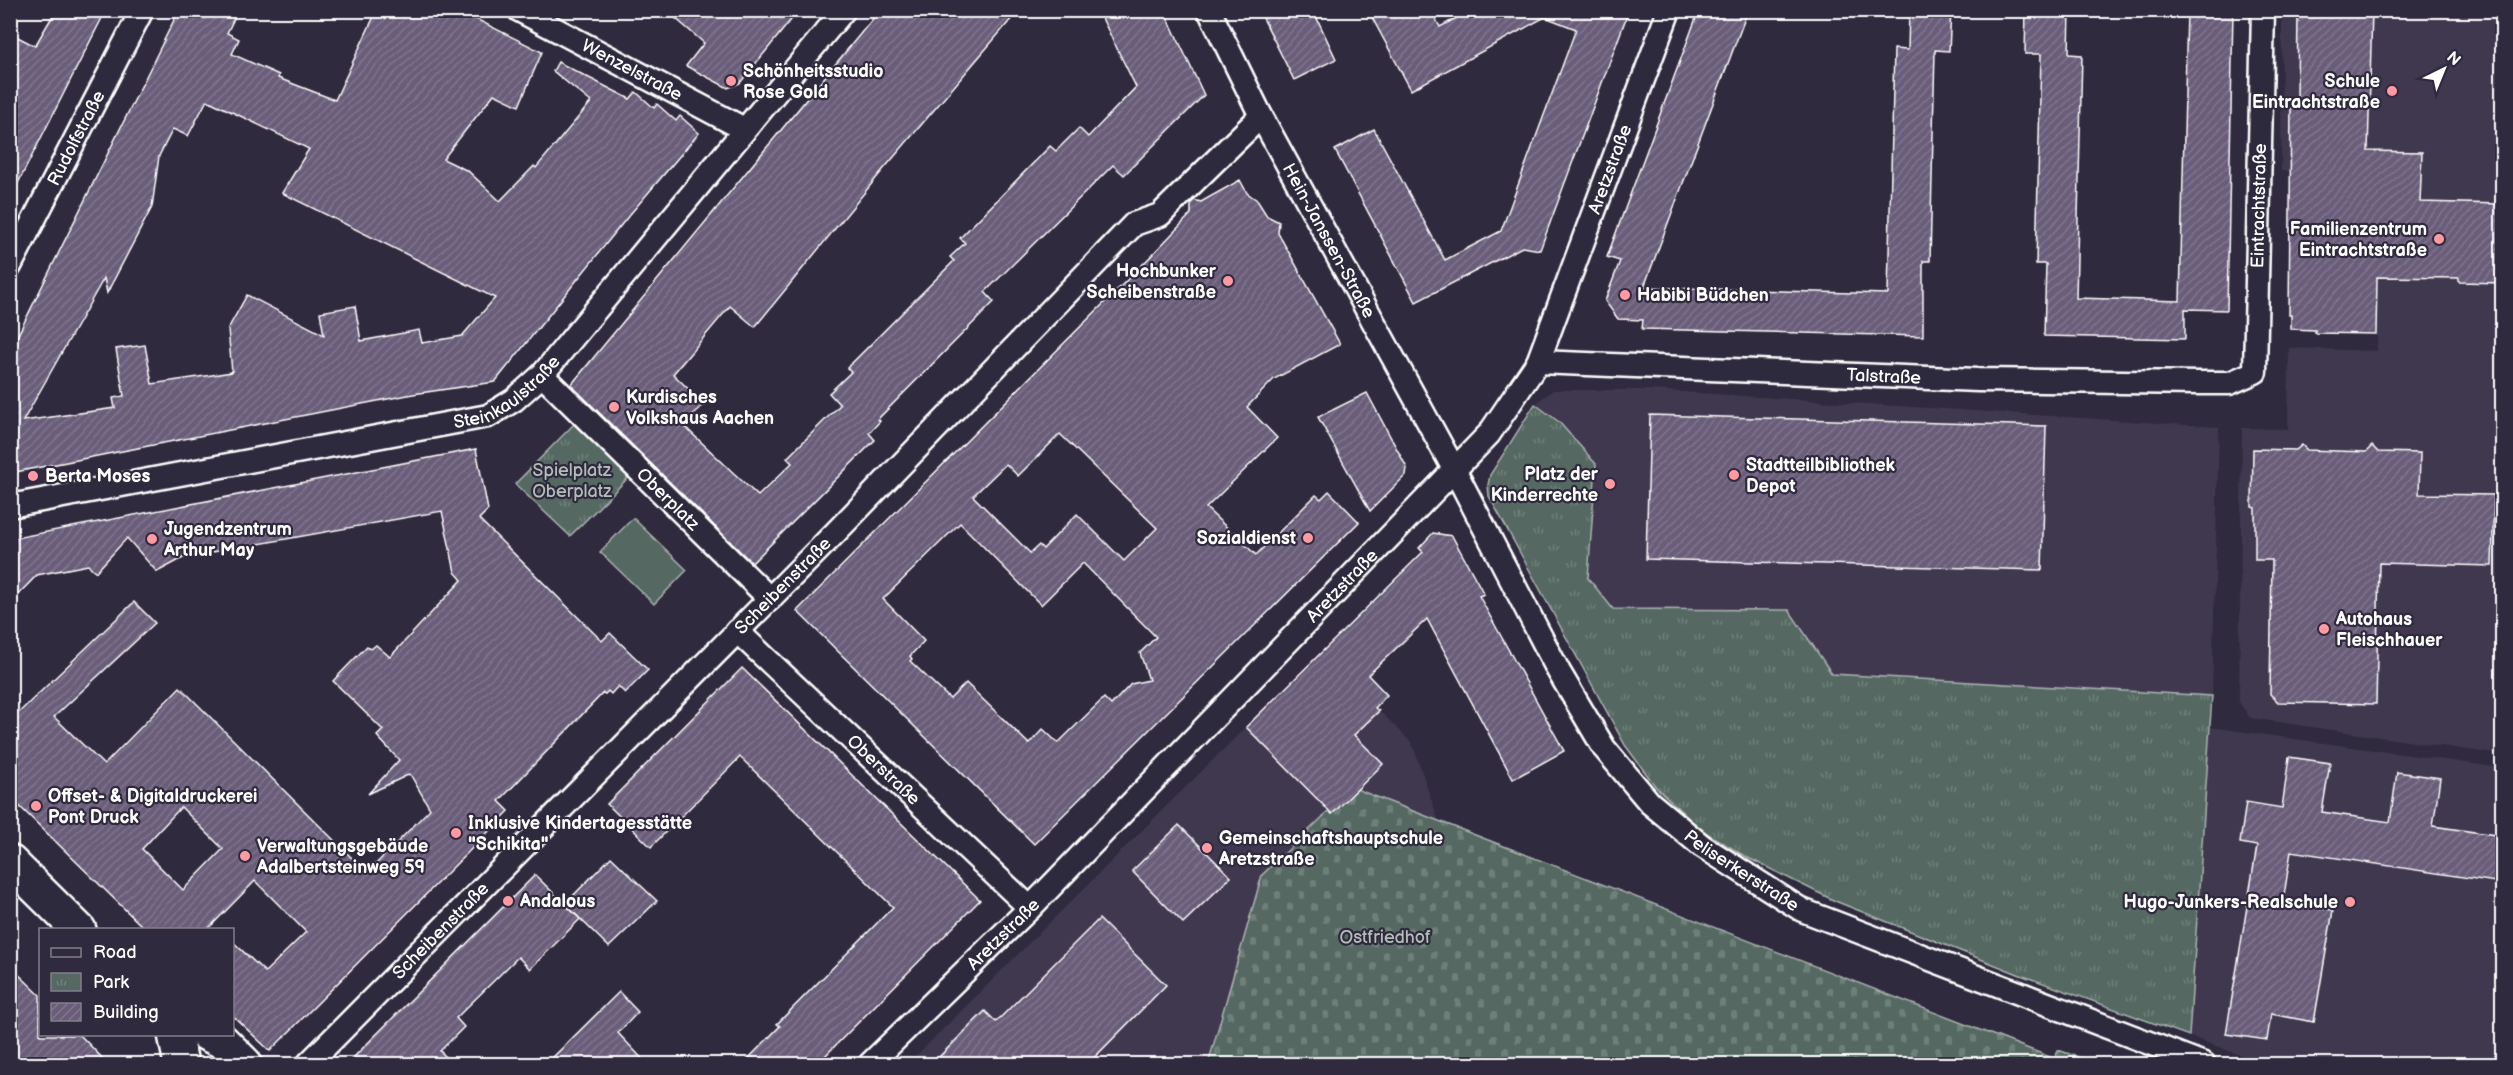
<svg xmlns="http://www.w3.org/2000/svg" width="2513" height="1075" font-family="'Balsamiq Sans',sans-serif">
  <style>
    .built { fill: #41394f }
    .green { fill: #556962; stroke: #aab4b0; stroke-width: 1.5 }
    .cemetery { fill: url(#cemetery-stones); stroke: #aab4b0; stroke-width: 1.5 }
    .park { fill: url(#park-tufts); stroke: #aab4b0; stroke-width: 1.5 }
    .building { fill: url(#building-hatch); stroke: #fff; stroke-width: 1.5; fill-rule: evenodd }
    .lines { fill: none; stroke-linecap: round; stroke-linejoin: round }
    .street-casing { stroke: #fff; stroke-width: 27 }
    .primary-casing { stroke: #fff; stroke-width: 38 }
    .street { stroke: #2f2a3d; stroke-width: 22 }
    .primary { stroke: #2f2a3d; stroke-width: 33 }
    .poi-dot { fill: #ff9aa2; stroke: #2f2a3d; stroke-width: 2 }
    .labels { text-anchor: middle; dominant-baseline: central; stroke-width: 4.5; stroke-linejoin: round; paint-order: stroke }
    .street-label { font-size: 18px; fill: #fff; stroke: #2f2a3d }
    .poi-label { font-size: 18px; font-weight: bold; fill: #fff; stroke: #2f2a3d; text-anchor: start }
    .park-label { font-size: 18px; fill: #b2bcb8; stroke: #2f2a3d }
  </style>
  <defs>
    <pattern id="cemetery-stones" width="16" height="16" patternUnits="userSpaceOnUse" patternTransform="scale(1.5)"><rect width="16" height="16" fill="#556962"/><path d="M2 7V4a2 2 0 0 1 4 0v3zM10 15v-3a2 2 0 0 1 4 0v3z" fill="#6e807a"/></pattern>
    <pattern id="park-tufts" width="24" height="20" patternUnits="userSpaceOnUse" patternTransform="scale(1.5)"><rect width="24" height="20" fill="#556962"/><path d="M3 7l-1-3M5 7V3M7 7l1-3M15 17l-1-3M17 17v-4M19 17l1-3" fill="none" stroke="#6e807a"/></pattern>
    <pattern id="building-hatch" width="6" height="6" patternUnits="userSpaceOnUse" patternTransform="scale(1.5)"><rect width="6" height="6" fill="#6a5d7a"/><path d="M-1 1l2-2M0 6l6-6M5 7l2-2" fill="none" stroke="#80758e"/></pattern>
  </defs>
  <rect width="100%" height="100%" fill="#2f2a3d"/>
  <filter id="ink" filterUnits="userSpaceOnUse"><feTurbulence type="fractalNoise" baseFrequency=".0167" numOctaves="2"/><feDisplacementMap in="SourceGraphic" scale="12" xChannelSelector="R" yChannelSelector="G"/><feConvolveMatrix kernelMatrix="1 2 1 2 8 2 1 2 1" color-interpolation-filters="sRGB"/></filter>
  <g filter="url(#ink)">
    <g class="built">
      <polygon points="2282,11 2502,11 2502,755 2250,718 2239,702 2242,428 2288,429 2289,348 2377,351 2377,301 2368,173 2281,171"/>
      <polygon points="1553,390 1653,390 2219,427 2212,696 1832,674 1789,610 1613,609 1588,578 1596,464 1559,422 1535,404"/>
      <polygon points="1320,653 1412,743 1439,822 1356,790 1332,815 1329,811 1262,875 1208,1064 908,1064"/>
      <polygon points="2210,727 2502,768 2502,1064 2264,1064 2189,1036"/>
    </g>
    <polygon class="green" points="633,518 687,570 654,604 600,552"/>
    <polygon class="cemetery" points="1356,789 2055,1059 2058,1050 2099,1064 1208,1064 1262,875 1329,811 1332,814"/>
    <g class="park">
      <polygon points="1535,404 1559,422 1596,464 1588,578 1613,609 1789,610 1832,674 2212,696 2189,1036 2018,974 1835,901 1746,857 1700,829 1656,787 1625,745 1489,496 1488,485 1490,475"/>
      <polygon points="575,423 629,477 570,536 515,484"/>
    </g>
    <g class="building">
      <polygon points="56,10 106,10 10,199 10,33 35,46"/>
      <path d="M179 10H238L227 33 239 39 232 54 279 75 278 78 335 100 377 10H458L542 52 519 106 494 94 443 159 468 171 500 201 534 166 536 168 591 102 553 71 558 62 630 99 636 92 654 108 657 104 676 121 680 116 699 133 626 219 495 382 413 394 10 473V351ZM207 100 309 149 282 193 495 298 462 336 422 343 419 330 361 341 355 306 320 312 324 335 247 295 228 329 232 372 152 384 145 345 116 349 124 396 113 398 115 408 23 421 104 278 107 293 152 207 159 156 173 129 188 136Z"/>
      <polygon points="666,10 799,10 740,83 728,88 686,66 704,43"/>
      <polygon points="880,10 1019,10 882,171 755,327 730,306 673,374 704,404 683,425 758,496 792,463 787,458 840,405 829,393 851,372 847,368 954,261 950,257 965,243 960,238 1050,146 1056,151 1079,128 1088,137 1136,87 1098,10 1164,10 1204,95 1124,175 1113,165 985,292 994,302 878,419 880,421 869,433 875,440 752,563 571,385"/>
      <polygon points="1259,10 1313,10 1336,59 1294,80"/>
      <polygon points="1368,10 1431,10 1440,27 1471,10 1629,10 1540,250 1522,247 1416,302 1335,150 1374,129 1445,260 1501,231 1576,29 1545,17 1411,90"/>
      <polygon points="1699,10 1748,10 1644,287 1888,294 1894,49 1908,50 1909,10 1951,10 1949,51 1935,50 1930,261 1923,261 1923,336 1642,329 1643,320 1618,319 1605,301 1620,261 1607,257"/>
      <polygon points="2026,10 2070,10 2069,54 2082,55 2076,298 2180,301 2187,10 2233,10 2227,310 2185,309 2185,339 2044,336 2046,264 2036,264 2041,54 2025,54"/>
      <polygon points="2298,10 2372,10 2368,151 2422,152 2420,202 2502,204 2502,283 2459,282 2459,278 2377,277 2376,334 2315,333 2315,330 2291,329 2291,315 2289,315 2291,102 2297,98"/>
      <path d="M1240 180 1247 193 1257 200 1267 216 1279 222 1278 233 1340 344 1274 379 1247 407 1277 438 1206 508 1256 555 1316 495 1321 499 1329 491 1359 522 1034 844 797 611 1152 255 1191 214V203L1194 200 1201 202ZM1060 434 1157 528 1124 561 1077 514 1043 549 1039 545 1030 553 973 496 1006 464 1018 476ZM960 523 1041 605 1083 563 1156 637 1140 653 1149 680 1131 684 1111 705 1104 698 1058 743 1043 729 1029 744 966 683 950 699 910 661 912 659 910 656 924 641 883 599Z"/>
      <polygon points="1367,393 1407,468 1406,475 1370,511 1318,417"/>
      <polygon points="1650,415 2046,426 2042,570 1646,559"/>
      <polygon points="2302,445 2307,450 2366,452 2372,446 2378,452 2420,453 2419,494 2494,495 2492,566 2379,563 2376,704 2278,702 2270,694 2272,560 2255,560 2255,508 2252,507 2253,449 2296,450"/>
      <path d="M476 449 488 510 479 519 602 641 610 633 648 670 625 693 618 686 611 694 608 691 605 694 603 693 499 801 509 811 270 1051 232 1015V941L265 972 306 932 255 881 207 930H146L10 797V721L134 602 155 623 54 717 104 765 180 687 367 873 430 809 410 774 368 794 399 760 377 736 383 730 333 681 367 646 371 649 376 645 390 657 462 580 455 572 442 511 185 557 157 572 127 538 96 572 88 565 37 575 10 603V539ZM181 807 223 849 183 890 142 849Z"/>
      <polygon points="1433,533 1452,536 1484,594 1479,596 1564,751 1513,779 1427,619 1368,675 1387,695 1375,708 1379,711 1354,735 1383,764 1332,814 1246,727 1423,552 1419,548"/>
      <polygon points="742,668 980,900 816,1065 742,1065 780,1026 777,1024 893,907 740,757 651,847 607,804"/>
      <polygon points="2289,757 2330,763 2322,812 2390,822 2397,772 2440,778 2433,826 2502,836 2502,883 2291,851 2283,902 2333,910 2314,1022 2271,1014 2267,1040 2226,1034 2257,846 2240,843 2246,802 2282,808"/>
      <polygon points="1179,825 1231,877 1183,923 1132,871"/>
      <polygon points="611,857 657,901 609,947 565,904"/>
      <polygon points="535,875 580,919 530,969 518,957 456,1018 464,1027 440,1051 454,1065 346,1065"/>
      <polygon points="1099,919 1166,985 1087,1065 931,1065 985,1011 996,1022"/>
      <polygon points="10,966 40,995 40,1035 80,1035 109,1065 10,1065"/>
      <polygon points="619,992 638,1012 618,1033 648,1065 545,1065"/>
    </g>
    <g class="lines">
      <g class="street-casing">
        <g id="street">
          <path id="s1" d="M519 10 744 129"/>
          <path id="s2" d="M1209 10 1261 116 1454 469 1559 672 1604 748 1650 803 1702 846 1802 910 2204 1064"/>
          <path id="s3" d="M10 266 142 10"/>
          <path id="s4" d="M1538 362 1978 380 2200 383H2230L2255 372 2263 10"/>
          <path id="s5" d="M542 375 770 599"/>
          <path id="s6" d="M10 506 488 416 514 400 542 375 844 10"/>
          <path id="s7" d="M737 631 1030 908"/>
          <path id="s8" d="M308 1064 835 533 1134 224 1160 215 1261 116"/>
          <path id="s9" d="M870 1064 1030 908 1489 434 1538 362 1669 10"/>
        </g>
      </g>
      <g class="primary-casing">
        <g id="primary">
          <polyline points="10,862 79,930"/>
          <polyline points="175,1034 181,1064"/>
          <polyline points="207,1034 222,1041 245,1064"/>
        </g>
      </g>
      <use href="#street" class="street"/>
      <use href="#primary" class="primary"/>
    </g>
  </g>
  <g class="poi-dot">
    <circle cx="731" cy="81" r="6"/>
    <circle cx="2392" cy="91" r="6"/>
    <circle cx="2439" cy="239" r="6"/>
    <circle cx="1228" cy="281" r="6"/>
    <circle cx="1625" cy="295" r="6"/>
    <circle cx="614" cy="407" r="6"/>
    <circle cx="1734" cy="475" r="6"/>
    <circle cx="33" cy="476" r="6"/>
    <circle cx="1610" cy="484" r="6"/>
    <circle cx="1308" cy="538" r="6"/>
    <circle cx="152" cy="539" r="6"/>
    <circle cx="2324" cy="629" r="6"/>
    <circle cx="36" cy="806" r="6"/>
    <circle cx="456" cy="833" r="6"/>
    <circle cx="1207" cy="848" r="6"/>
    <circle cx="245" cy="856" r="6"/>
    <circle cx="508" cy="901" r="6"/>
    <circle cx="2350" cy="902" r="6"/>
  </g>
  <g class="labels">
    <g class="street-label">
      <text stroke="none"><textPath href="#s1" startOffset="128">Wenzelstraße</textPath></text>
      <text stroke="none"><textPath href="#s3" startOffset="144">Rudolfstraße</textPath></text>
      <text stroke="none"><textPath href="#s9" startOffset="1176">Aretzstraße</textPath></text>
      <text stroke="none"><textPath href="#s4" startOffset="886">Eintrachtstraße</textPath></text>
      <text stroke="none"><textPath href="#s2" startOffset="260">Hein-Janssen-Straße</textPath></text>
      <text stroke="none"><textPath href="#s4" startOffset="346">Talstraße</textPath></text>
      <text stroke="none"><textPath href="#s6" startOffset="514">Steinkaulstraße</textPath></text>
      <text stroke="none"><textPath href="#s5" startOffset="177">Oberplatz</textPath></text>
      <text stroke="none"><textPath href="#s9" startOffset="672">Aretzstraße</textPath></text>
      <text stroke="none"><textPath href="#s8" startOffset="674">Scheibenstraße</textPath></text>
      <text stroke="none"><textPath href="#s7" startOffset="202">Oberstraße</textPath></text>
      <text stroke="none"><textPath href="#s2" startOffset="1023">Peliserkerstraße</textPath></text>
      <text stroke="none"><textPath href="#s8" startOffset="188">Scheibenstraße</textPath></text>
      <text stroke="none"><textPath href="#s9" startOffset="186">Aretzstraße</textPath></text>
    </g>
    <g class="poi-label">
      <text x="743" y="71">Schönheitsstudio<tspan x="743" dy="21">Rose Gold</tspan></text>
      <text x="2380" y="81" text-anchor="end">Schule<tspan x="2380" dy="21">Eintrachtstraße</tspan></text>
      <text x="2427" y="229" text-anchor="end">Familienzentrum<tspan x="2427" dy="21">Eintrachtstraße</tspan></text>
      <text x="1216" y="271" text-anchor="end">Hochbunker<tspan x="1216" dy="21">Scheibenstraße</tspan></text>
      <text x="1637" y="295">Habibi Büdchen</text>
      <text x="626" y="397">Kurdisches<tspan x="626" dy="21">Volkshaus Aachen</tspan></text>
      <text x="1746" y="465">Stadtteilbibliothek<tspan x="1746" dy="21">Depot</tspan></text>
      <text x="1598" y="474" text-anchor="end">Platz der<tspan x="1598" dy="21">Kinderrechte</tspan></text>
      <text x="45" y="476">Berta Moses</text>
      <text x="164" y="529">Jugendzentrum<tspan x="164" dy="21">Arthur May</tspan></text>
      <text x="1296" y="538" text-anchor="end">Sozialdienst</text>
      <text x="2336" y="619">Autohaus<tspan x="2336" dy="21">Fleischhauer</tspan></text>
      <text x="48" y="796">Offset- &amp; Digitaldruckerei<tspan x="48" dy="21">Pont Druck</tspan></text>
      <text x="468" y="823">Inklusive Kindertagesstätte<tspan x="468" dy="21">"Schikita"</tspan></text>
      <text x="1219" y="838">Gemeinschaftshauptschule<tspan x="1219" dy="21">Aretzstraße</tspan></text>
      <text x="257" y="846">Verwaltungsgebäude<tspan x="257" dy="21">Adalbertsteinweg 59</tspan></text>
      <text x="520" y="901">Andalous</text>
      <text x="2338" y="902" text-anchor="end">Hugo-Junkers-Realschule</text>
    </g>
    <g class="park-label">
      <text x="572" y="470">Spielplatz<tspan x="572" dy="21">Oberplatz</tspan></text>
      <text x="1385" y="937">Ostfriedhof</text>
    </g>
  </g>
  <rect width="2513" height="1075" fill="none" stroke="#2f2a3d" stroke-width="36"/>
  <rect x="18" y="18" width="2477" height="1039" fill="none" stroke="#fff" stroke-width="2" filter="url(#ink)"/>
  <rect x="39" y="928" width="195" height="108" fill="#2f2a3d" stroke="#827f8b" stroke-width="1.5"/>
  <rect x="51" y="948" width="30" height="9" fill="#2f2a3d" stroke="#827f8b" stroke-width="1.5"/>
  <text x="93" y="958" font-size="18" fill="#ffffff">Road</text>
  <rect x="51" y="973" width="30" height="18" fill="url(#park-tufts)" stroke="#827f8b" stroke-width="1.5"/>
  <text x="93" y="988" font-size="18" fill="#ffffff">Park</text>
  <rect x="51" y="1003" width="30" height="18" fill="url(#building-hatch)" stroke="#827f8b" stroke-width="1.5"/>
  <text x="93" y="1018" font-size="18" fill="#ffffff">Building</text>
  <g transform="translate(2444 69) rotate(43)" stroke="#2f2a3d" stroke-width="4.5" paint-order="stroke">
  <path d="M0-4.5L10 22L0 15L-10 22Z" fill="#ffffff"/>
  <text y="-9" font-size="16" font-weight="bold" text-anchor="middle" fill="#ffffff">N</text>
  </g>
</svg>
